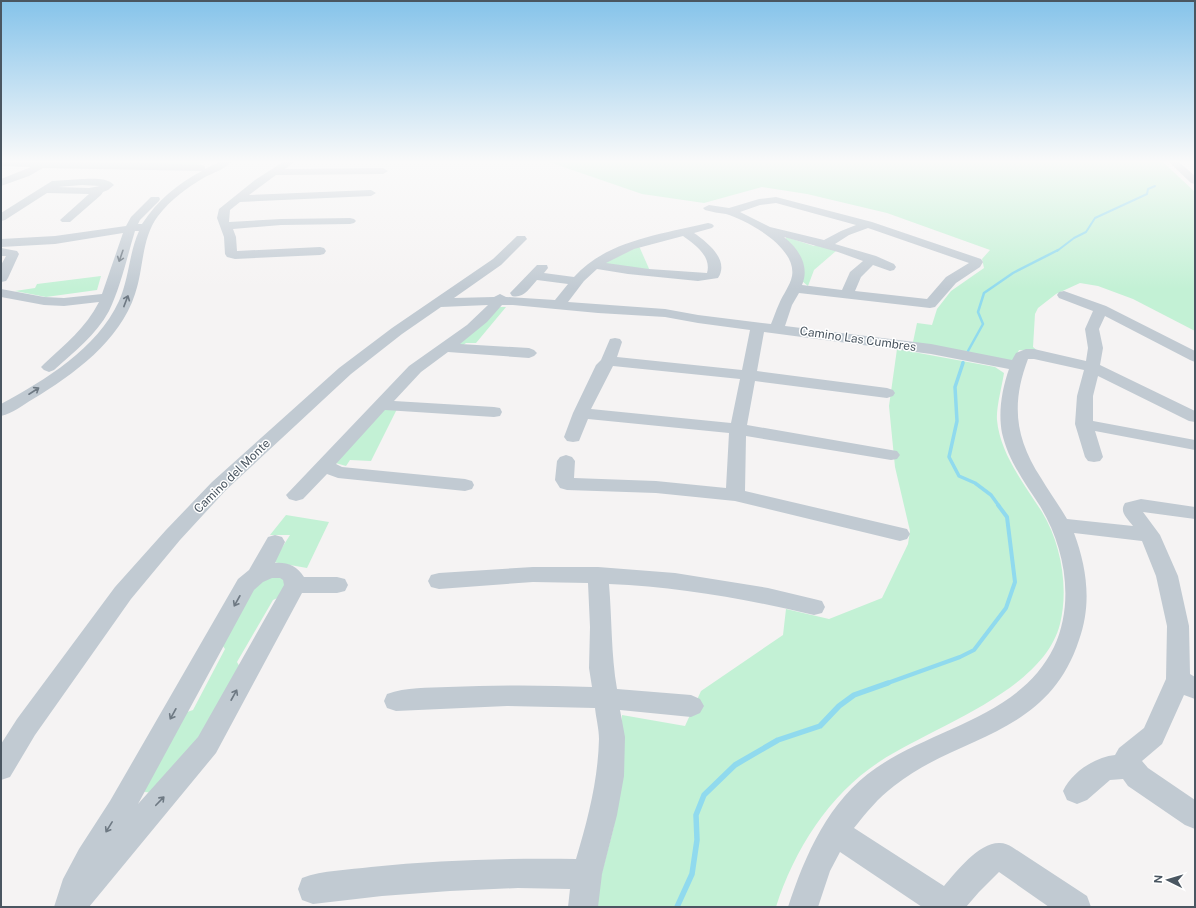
<svg xmlns="http://www.w3.org/2000/svg" width="1196" height="908" font-family="'Public Sans',sans-serif">
  <style>
    .green { fill: #c3f1d5 }
    .lines { fill: none; stroke-linecap: round; stroke-linejoin: round }
    .stream-far4 { stroke: #90daee; stroke-width: 2 }
    .stream-far3 { stroke: #90daee; stroke-width: 2.5 }
    .stream-far2 { stroke: #90daee; stroke-width: 3.5 }
    .stream-far1 { stroke: #90daee; stroke-width: 4 }
    .stream { stroke: #90daee; stroke-width: 5.5 }
    .minor { fill: #c1cad2; fill-rule: evenodd }
    .oneway { stroke: #6e7983 }
    .labels { text-anchor: middle; dominant-baseline: central; stroke-width: 3; stroke-linejoin: round; paint-order: stroke }
    .street-label { font-size: 12px; fill: #4a5661; stroke: #fff }
  </style>
  <rect width="100%" height="100%" fill="#f5f3f3"/>
  <g class="green">
    <polygon points="1,162 203,162 194,166"/>
    <polygon points="549,162 1163,162 1195,192 1195,331 1133,299 1098,286 1080,283 1056,294 1038,308 1035,314 1033,347 1039,352 1019,350 1014,361 913,342 917,323 932,325 937,309 951,291 984,268 982,259 990,250 887,213 807,194 762,187 704,203 642,194"/>
    <polygon points="786,237 814,246 818,244 836,251 814,270 808,286 802,281 786,241"/>
    <polygon points="639,246 650,271 607,265 604,263"/>
    <polygon points="101,276 97,290 46,297 15,291 35,288 37,284"/>
    <polygon points="500,307 506,307 476,343 466,343 462,346 454,345"/>
    <path d="M897 349 995 367 1004 373C1002 386 996 408 997 420 1000 454 1025 485 1042 512 1061 543 1069 588 1060 624 1043 692 931 727 879 762 829 795 794 850 776 907H593L614 826 622 715 685 726 701 691 783 635 786 609 829 619 882 598 908 544 910 531 895 467 889 406Z"/>
    <polygon points="385,409 397,409 371,461 350,460 346,466 332,462"/>
    <polygon points="286,515 329,522 307,568 273,562 290,535 270,535"/>
    <polygon points="273,574 283,576 285,588 282,596 273,600 237,662 241,669 204,733 157,793 144,792 184,713 193,710 225,649 220,642 255,586"/>
  </g>
  <g class="lines">
    <polyline class="stream-far4" points="1057,251 1074,238 1086,232 1095,218 1147,194 1148,189 1155,186"/>
    <g class="stream-far3">
      <polyline points="968,351 983,324 978,312 984,293 1013,273 1058,250"/>
      <polyline points="962,364 963,362"/>
    </g>
    <polyline class="stream-far2" points="963,363 955,387 957,421 949,457 959,476 975,483 991,495 999,506"/>
    <polyline class="stream-far1" points="885,684 960,657 974,650 1006,608 1015,582 1007,517 998,505"/>
    <polyline class="stream" points="677,907 692,874 697,840 696,815 704,795 735,765 778,740 820,726 839,706 854,695 888,683"/>
    <g class="minor">
      <path d="M1 162 157 163 201 165 205 166V169L219 162H231C225 169 213 173 205 177 188 187 170 200 158 216 141 239 144 268 135 294 120 341 73 375 33 399 23 405 13 413 1 416V404C45 380 97 349 119 301 129 279 129 253 139 231H135C127 257 121 286 109 311 96 335 74 352 54 370L49 372 44 370 41 367 44 364C64 345 86 328 99 302L64 306 44 305 1 297V289L44 297 64 298 102 294 123 233 55 244 1 247V239L55 236 126 226 131 217 151 197H159L160 199 159 201 140 220 138 224H142C157 201 177 184 202 171L43 168 29 176 1 186V179L31 167 1 166Z"/>
      <polygon points="283,162 294,162 285,169 383,168 388,171 383,174 276,175 249,195 371,190 376,193 371,196 240,202 230,210 229,222 281,219 350,218 354,219 356,221 354,223 350,224 281,225 233,229 236,237 237,251 320,247 324,248 326,251 324,254 320,255 235,259 227,257 225,254 224,237 217,218 219,209 255,180"/>
      <polygon points="1169,162 1179,162 1195,176 1195,184 1191,183"/>
      <path d="M82 179C91 179 107 177 114 185L108 190 103 192 101 195 70 222H62L60 220 89 194 47 193 5 220 1 221V213L52 181ZM82 185 100 186 89 188 58 187Z"/>
      <path d="M776 197 872 222 981 259 983 262 980 267 956 283 935 307 930 308 799 293 792 305 785 326 931 344 1012 360 1016 353 1026 349H1034L1086 361 1088 348 1085 329 1093 311 1059 298 1057 295 1059 292 1064 291 1106 306 1195 351V362L1190 360 1105 316 1099 329 1103 348 1100 365 1195 411V422L1189 421 1098 376 1093 396V421L1195 440V450L1095 431 1103 457 1100 461 1094 462 1088 461 1085 457 1075 424 1077 396 1084 370 1034 359H1028C1011 404 1015 438 1041 478 1049 492 1059 505 1067 519L1133 526C1127 518 1119 512 1125 503L1141 499 1195 507V519L1143 512 1160 535 1178 576 1189 626 1190 674 1195 677V699L1184 695 1162 744 1142 761 1148 768 1195 800V829L1185 825 1128 786 1123 779 1110 780 1087 800 1077 804 1067 800 1063 791C1072 772 1095 757 1115 755L1119 748 1144 728 1166 679 1167 626 1156 576 1142 541 1074 533C1087 568 1092 604 1079 640 1047 737 961 733 894 786 878 798 866 813 854 828L944 886C957 871 979 842 1000 843 1004 843 1009 845 1012 847L1087 896 1091 907H1049L999 872 979 892 966 907H922L840 852 830 871 818 907H788C805 855 829 800 876 768 935 727 1020 717 1054 647 1075 602 1065 547 1040 506 1025 483 1008 460 1002 433 998 412 1002 389 1009 369L931 354 764 332 757 371 887 388 893 390 895 393 893 396 887 398 755 381 747 425 891 450 897 451 900 455 897 459 891 460 746 436 745 491 907 529 910 534 907 539 900 541 735 501 656 493 567 490 560 488 555 480 557 461 560 457 566 455 572 457 575 461 574 478 656 481 726 488 729 433 588 419 579 441 573 442 567 441 564 437 573 413 596 365 601 360 610 339 615 338 620 339 622 342 617 357 742 370 750 330 698 323 665 317 598 313 513 305H502L487 322 460 344 529 348 534 350 537 353 534 356 529 358 448 352 421 372 394 401 494 407 500 408 502 412 500 416 494 417 385 410 336 464 342 467 465 479 472 481 474 485 472 489 465 491 338 478 327 474 303 499 296 501 289 499 286 495 409 366 467 325 488 305 441 307 402 334 351 374 226 490 180 540 131 599 35 735 10 777 1 780V744L17 719 115 587 166 530 212 482 339 368 392 328 493 259 517 236H525L527 239 501 265 454 298 494 297 500 294 506 297 555 300 568 284 537 280C530 288 523 299 512 296L510 293 537 265H547L548 268 544 273 574 277C607 240 663 234 708 223L712 224 714 226 712 228 694 233C707 242 730 260 718 278L698 281 628 274 597 269 584 281 568 302 665 309 698 315 771 324C774 317 776 310 779 304 783 294 790 286 792 276 797 248 749 221 726 214 719 213 712 212 705 210L703 208 709 205 729 208 759 199ZM776 203 856 225 841 231 824 240 770 227 740 212 760 205ZM868 228 969 263 946 277 927 299 855 291 861 277 873 265 890 271 894 270 896 267 894 264 876 256 835 244 849 235ZM683 236C694 244 712 256 707 273L649 269 606 263 634 249ZM784 237 838 252 863 261 850 272 842 290 802 285C810 266 799 249 784 237ZM613 366 740 379 731 423 591 409Z"/>
      <polygon points="1,248 17,251 19,254 8,278 6,281 1,282 1,265 6,256 1,256"/>
      <path d="M275 535 282 537 285 542 275 563C287 562 297 566 304 577H337L345 579 348 585 345 591 337 593H302L216 753 89 907H54L63 879 79 849 110 801 238 579 249 570 268 537ZM272 578H280L283 580 284 585 198 737 138 804 254 590 263 582Z"/>
      <path d="M533 567H598L675 573 768 588 814 599 822 601 825 607 822 613 814 615C747 599 679 587 609 584 612 619 611 654 617 689L691 695 700 699 704 706 700 713 691 717 620 710 625 737 624 776 617 815 602 874 598 907H568L570 889 518 888 450 891 382 896 313 904 302 900 298 889 302 878C323 870 349 870 371 867 440 860 508 858 576 859 588 819 598 780 599 739 599 729 596 718 595 708L507 706 396 711 387 708 384 701 387 694C406 687 428 688 448 687 496 685 544 685 592 687L589 668 590 627 588 583 533 582 439 589 431 587 428 581 431 575 439 573Z"/>
    </g>
  </g>
  <defs><path id="oneway-shaft" d="M-6 0H5M1.5-3L5.5 0L1.5 3" fill="none" stroke-width="1.6" stroke-linecap="round" stroke-linejoin="round"/></defs>
  <g class="oneway">
    <use href="#oneway-shaft" transform="translate(121 256) rotate(109)"/>
    <use href="#oneway-shaft" transform="translate(126 301) rotate(-69)"/>
    <use href="#oneway-shaft" transform="translate(34 391) rotate(-33)"/>
    <use href="#oneway-shaft" transform="translate(237 601) rotate(119)"/>
    <use href="#oneway-shaft" transform="translate(234 695) rotate(-61)"/>
    <use href="#oneway-shaft" transform="translate(173 714) rotate(119)"/>
    <use href="#oneway-shaft" transform="translate(160 801) rotate(-46)"/>
    <use href="#oneway-shaft" transform="translate(109 827) rotate(122)"/>
  </g>
  <linearGradient id="sky" x2="0" y2="1"><stop stop-color="#85c3ea"/><stop offset="0.56" stop-color="#fafafa"/><stop offset="1" stop-color="#fafafa" stop-opacity="0"/></linearGradient>
  <rect width="1196" height="289" fill="url(#sky)"/>
  <g class="labels">
    <g class="street-label">
      <text transform="translate(858 339) rotate(8)">Camino Las Cumbres</text>
      <text transform="translate(232 476) rotate(-44)">Camino del Monte</text>
    </g>
  </g>
  <rect width="1196" height="908" fill="none" stroke="#4a5661" stroke-width="4"/>
  <g transform="translate(1168 880) rotate(275)" stroke="#ffffff" stroke-width="3" paint-order="stroke">
  <path d="M0-3L7 15L0 10L-7 15Z" fill="#4a5661"/>
  <text y="-6" font-size="11" font-weight="bold" text-anchor="middle" fill="#4a5661">N</text>
  </g>
</svg>
